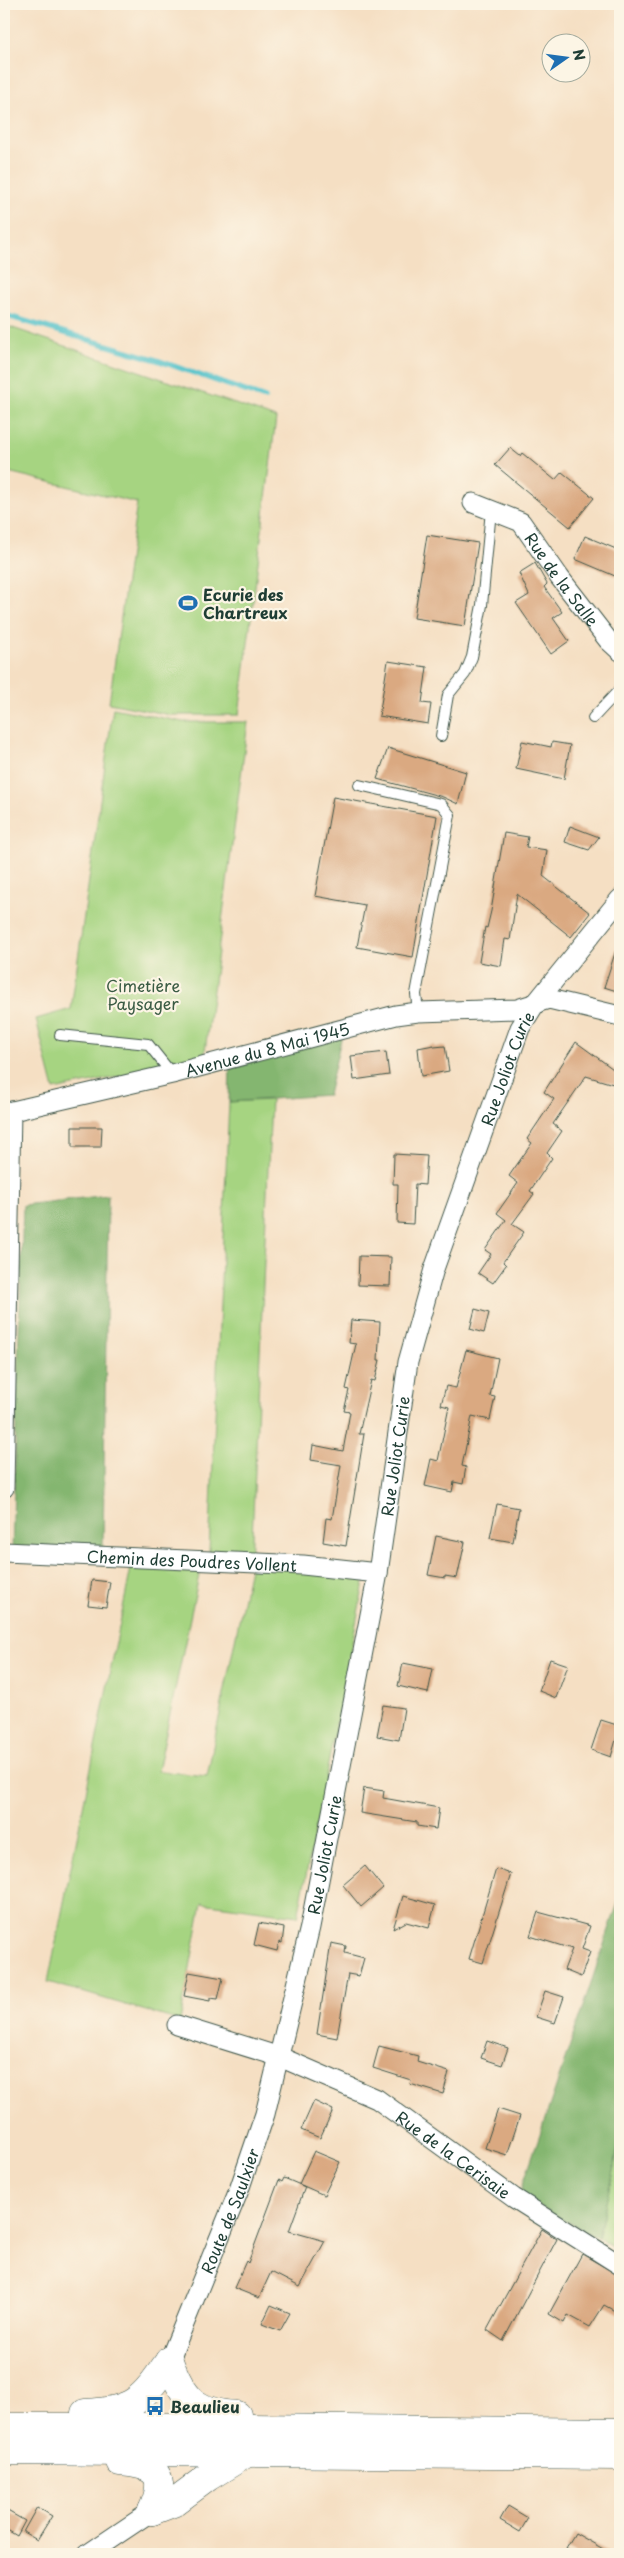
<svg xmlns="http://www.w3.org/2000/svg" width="624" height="2558" font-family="'Playpen Sans',sans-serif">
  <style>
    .green { fill: #a6d481; stroke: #62885a }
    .forest { fill: #84b66f; stroke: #527a52 }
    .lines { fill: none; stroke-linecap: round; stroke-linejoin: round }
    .stream { stroke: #56c3cb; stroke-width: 5.5 }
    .building { fill: #daa981 }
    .lane-casing { stroke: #3f5549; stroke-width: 12 }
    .street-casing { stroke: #3f5549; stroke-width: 21 }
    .highway-casing { stroke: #3f5549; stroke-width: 29 }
    .lane { stroke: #fff; stroke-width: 10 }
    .street { stroke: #fff; stroke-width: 19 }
    .highway { stroke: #fff; stroke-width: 28 }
    .labels { text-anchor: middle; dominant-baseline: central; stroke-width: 4.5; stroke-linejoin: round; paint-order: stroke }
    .street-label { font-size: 16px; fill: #1f3d34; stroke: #fcf5e5 }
    .poi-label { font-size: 16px; font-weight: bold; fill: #1f3d34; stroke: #fcf5e5; text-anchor: start }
    .park-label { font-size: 16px; fill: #3a5b43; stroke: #fcf5e5 }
  </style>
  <rect width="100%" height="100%" fill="#fcf5e5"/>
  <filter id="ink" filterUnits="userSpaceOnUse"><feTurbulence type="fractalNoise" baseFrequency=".02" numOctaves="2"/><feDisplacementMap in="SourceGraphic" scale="10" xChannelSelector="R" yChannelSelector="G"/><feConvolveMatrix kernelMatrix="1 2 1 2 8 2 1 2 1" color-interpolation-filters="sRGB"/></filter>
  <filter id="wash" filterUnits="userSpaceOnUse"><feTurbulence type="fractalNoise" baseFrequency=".0096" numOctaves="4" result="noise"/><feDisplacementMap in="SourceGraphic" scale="20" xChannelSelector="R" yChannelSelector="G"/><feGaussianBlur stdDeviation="1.12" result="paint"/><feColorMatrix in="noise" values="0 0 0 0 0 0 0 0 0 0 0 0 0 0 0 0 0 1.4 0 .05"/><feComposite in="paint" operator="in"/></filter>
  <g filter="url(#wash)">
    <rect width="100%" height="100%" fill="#f5dfc3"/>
    <g class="green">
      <polygon points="4,325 276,418 239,715 171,715 109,703 137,503 4,471"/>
      <polygon points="113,708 183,722 248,722 204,1059 54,1090 36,1019 71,1009"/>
      <polygon points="271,1100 251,1562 365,1578 298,1916 202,1903 180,2021 48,1982 133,1558 202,1561 158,1771 207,1776 251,1563 209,1552 229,1102"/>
      <polygon points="620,2140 620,2253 598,2238"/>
    </g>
    <g class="forest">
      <polygon points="342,1035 328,1095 229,1102 230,1062"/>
      <polygon points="108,1195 103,1547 12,1552 23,1205"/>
      <polygon points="620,1897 620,2140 598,2238 519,2196"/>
    </g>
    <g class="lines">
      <polyline class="stream" points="4,315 154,359 265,398"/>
    </g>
    <g id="blocks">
      <g class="building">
        <polygon points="510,448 520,456 522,453 555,480 562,472 594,498 570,527 495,465"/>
        <polygon points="427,535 478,543 465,626 414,618"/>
        <polygon points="585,536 616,549 616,551 620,553 620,562 615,576 575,559"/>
        <polygon points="535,563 547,584 544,587 562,612 553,618 569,641 551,654 516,603 529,595 519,573"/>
        <polygon points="388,661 427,667 422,703 431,704 428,724 379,716"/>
        <polygon points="522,741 551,747 552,742 570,745 564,779 516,769"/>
        <polygon points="388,748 466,772 458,804 443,797 377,779"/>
        <polygon points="333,797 437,816 413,957 357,947 365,905 315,896"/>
        <polygon points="570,826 599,837 589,850 565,842"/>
        <polygon points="504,833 528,837 526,847 547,850 543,876 590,913 571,937 517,894 510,940 505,939 501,966 479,962 485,927 487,928 491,911"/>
        <polygon points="617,947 620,948 620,992 604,987"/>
        <polygon points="576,1042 620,1074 620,1086 586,1076 553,1124 562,1131 547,1153 552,1158 530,1191 534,1194 512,1224 524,1232 503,1262 506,1265 493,1283 478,1273 491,1254 485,1250 506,1220 497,1213 518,1183 509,1176 532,1143 527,1139 554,1099 544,1092"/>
        <polygon points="434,1045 434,1047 445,1046 449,1071 421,1076 418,1048"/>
        <polygon points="386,1052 389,1075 354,1080 351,1056"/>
        <polygon points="72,1127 102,1127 101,1147 72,1147"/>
        <polygon points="394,1154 427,1156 425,1185 415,1184 413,1224 397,1223 398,1184 393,1184"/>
        <polygon points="359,1256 391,1257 390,1286 358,1285"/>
        <polygon points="475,1309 489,1313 484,1333 470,1329"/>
        <polygon points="351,1320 380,1322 378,1360 380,1360 375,1381 371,1380 359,1434 364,1434 346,1546 323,1542 326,1518 332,1519 341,1465 311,1460 313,1445 343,1451 350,1412 344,1411 349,1390 346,1389 356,1344 349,1343"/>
        <polygon points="466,1350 498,1358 490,1396 495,1397 490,1420 472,1416 462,1466 466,1467 463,1484 454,1482 452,1492 425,1486 431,1459 438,1461 449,1407 441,1405 446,1386 456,1388"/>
        <polygon points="497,1504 519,1508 513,1542 490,1538"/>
        <polygon points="436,1536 465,1542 457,1578 445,1576 445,1578 428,1575"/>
        <polygon points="92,1580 110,1582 106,1607 88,1605"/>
        <polygon points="550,1659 568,1665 556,1698 539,1691"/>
        <polygon points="403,1663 433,1669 428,1693 398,1686"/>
        <polygon points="383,1705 404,1708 399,1740 377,1736"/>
        <polygon points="601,1720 620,1726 611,1757 591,1750"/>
        <polygon points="364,1788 384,1791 383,1798 439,1808 436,1829 417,1826 417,1822 360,1813"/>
        <polygon points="365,1866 383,1888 361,1907 343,1885"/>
        <polygon points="496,1869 511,1874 483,1963 469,1959"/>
        <polygon points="403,1896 435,1905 429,1928 406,1922 393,1929"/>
        <polygon points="538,1912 590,1926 582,1949 590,1952 581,1977 564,1970 572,1949 530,1936"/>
        <polygon points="259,1923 284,1928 282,1943 279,1942 277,1951 254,1945"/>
        <polygon points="331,1943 346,1946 345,1953 364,1958 359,1976 348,1974 337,2038 317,2034"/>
        <polygon points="189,1972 223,1978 218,1999 210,1998 210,2001 184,1996"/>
        <polygon points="545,1991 564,1997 555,2023 536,2017"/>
        <polygon points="487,2041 508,2048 502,2065 481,2058"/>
        <polygon points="379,2046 418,2056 417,2062 449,2072 443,2094 410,2084 411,2080 373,2068"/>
        <polygon points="314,2101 333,2110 320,2138 301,2130"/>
        <polygon points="498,2109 520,2116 507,2155 485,2148"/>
        <polygon points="314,2151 340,2162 324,2195 299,2184"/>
        <polygon points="284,2178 305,2187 289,2231 325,2241 300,2287 271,2272 259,2298 234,2288 246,2261 248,2263 279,2180 282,2182"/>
        <polygon points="542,2229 557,2239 503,2341 487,2330"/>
        <polygon points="582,2254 620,2276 620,2314 604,2305 590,2327 568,2315 564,2323 549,2314"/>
        <polygon points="271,2305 290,2313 280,2331 262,2324"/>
        <polygon points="508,2506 528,2518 520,2532 500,2520"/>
        <polygon points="37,2507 52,2516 37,2540 23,2532"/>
        <polygon points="4,2509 25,2521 17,2536 4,2528"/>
        <polygon points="575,2533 612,2554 577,2554 566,2548"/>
      </g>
    </g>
  </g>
  <g filter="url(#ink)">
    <use href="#blocks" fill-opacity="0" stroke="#3f5549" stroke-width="1"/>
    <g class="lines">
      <g class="lane-casing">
        <g id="lane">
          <polyline points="593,718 620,689"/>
          <polyline points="441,736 448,695 465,674 472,657 482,605 491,510"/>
          <polyline points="359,785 441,804 450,815 416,994 418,1012"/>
          <polyline points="60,1035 148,1044 172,1074"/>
        </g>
      </g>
      <g class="street-casing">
        <g id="street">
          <path id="s1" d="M473 503 521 522 560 578 608 640 620 651"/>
          <path id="s2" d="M4 1113 172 1074 396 1015 418 1012 517 1009 549 999 620 1016"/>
          <polyline points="4,1488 11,1111"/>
          <path id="s3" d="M4 1552 303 1565 378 1573"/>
          <path id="s4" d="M177 2025 280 2057 377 2099 514 2198 620 2265"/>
          <path id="s5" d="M169 2361 239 2190 265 2114 310 1927 378 1573 408 1362 434 1269 520 1028 535 1004 620 899"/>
          <polyline points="88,2554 152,2511"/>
        </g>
      </g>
      <g class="highway-casing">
        <g id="highway">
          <path d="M169 2361C183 2399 196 2413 237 2415"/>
          <path d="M85 2413C135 2410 141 2401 169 2361"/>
          <polyline points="4,2427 169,2427 620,2432"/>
          <polyline points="4,2451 620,2456"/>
          <path d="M120 2462C157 2465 168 2475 152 2511"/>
          <polyline points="152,2511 173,2503 208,2477 247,2453"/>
        </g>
      </g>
      <use href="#lane" class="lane"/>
      <use href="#street" class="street"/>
      <use href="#highway" class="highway"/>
    </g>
  </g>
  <defs>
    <g id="stadium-bare" transform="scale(1.5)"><path d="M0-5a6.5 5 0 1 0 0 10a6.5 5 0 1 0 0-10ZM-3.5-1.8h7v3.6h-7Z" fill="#1f6fb2" stroke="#fcf5e5" stroke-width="2.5" paint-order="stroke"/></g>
    <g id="bus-bare" transform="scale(1.5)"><path d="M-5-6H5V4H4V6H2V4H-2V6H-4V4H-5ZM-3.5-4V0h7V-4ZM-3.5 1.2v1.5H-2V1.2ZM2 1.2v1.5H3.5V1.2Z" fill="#1f6fb2" stroke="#fcf5e5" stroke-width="2.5" paint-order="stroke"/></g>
  </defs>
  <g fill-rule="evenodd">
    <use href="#stadium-bare" x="188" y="603"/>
    <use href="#bus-bare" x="155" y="2406"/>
  </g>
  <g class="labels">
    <g class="street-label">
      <text stroke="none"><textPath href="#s1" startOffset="122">Rue de la Salle</textPath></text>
      <text stroke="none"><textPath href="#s2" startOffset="271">Avenue du 8 Mai 1945</textPath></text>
      <text stroke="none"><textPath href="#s5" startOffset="1341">Rue Joliot Curie</textPath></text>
      <text stroke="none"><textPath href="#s5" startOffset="936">Rue Joliot Curie</textPath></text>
      <text stroke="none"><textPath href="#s3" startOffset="188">Chemin des Poudres Vollent</textPath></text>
      <text stroke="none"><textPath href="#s5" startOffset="531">Rue Joliot Curie</textPath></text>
      <text stroke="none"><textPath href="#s4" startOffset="308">Rue de la Cerisaie</textPath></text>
      <text stroke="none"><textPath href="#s5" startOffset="162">Route de Saulxier</textPath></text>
    </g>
    <g class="poi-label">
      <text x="203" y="594">Ecurie des<tspan x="203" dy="18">Chartreux</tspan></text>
      <text x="170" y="2406">Beaulieu</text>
    </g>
    <g class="park-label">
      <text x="143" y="985">Cimetière<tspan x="143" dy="18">Paysager</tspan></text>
    </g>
  </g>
  <rect width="624" height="2558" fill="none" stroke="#fcf5e5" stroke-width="20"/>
  <g transform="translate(566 58) rotate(76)"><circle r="24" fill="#fcf5e5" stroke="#a4ab9e"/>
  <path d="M0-4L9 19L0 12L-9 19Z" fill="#1f6fb2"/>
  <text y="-8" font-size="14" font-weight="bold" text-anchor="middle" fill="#1f3d34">N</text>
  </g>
</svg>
